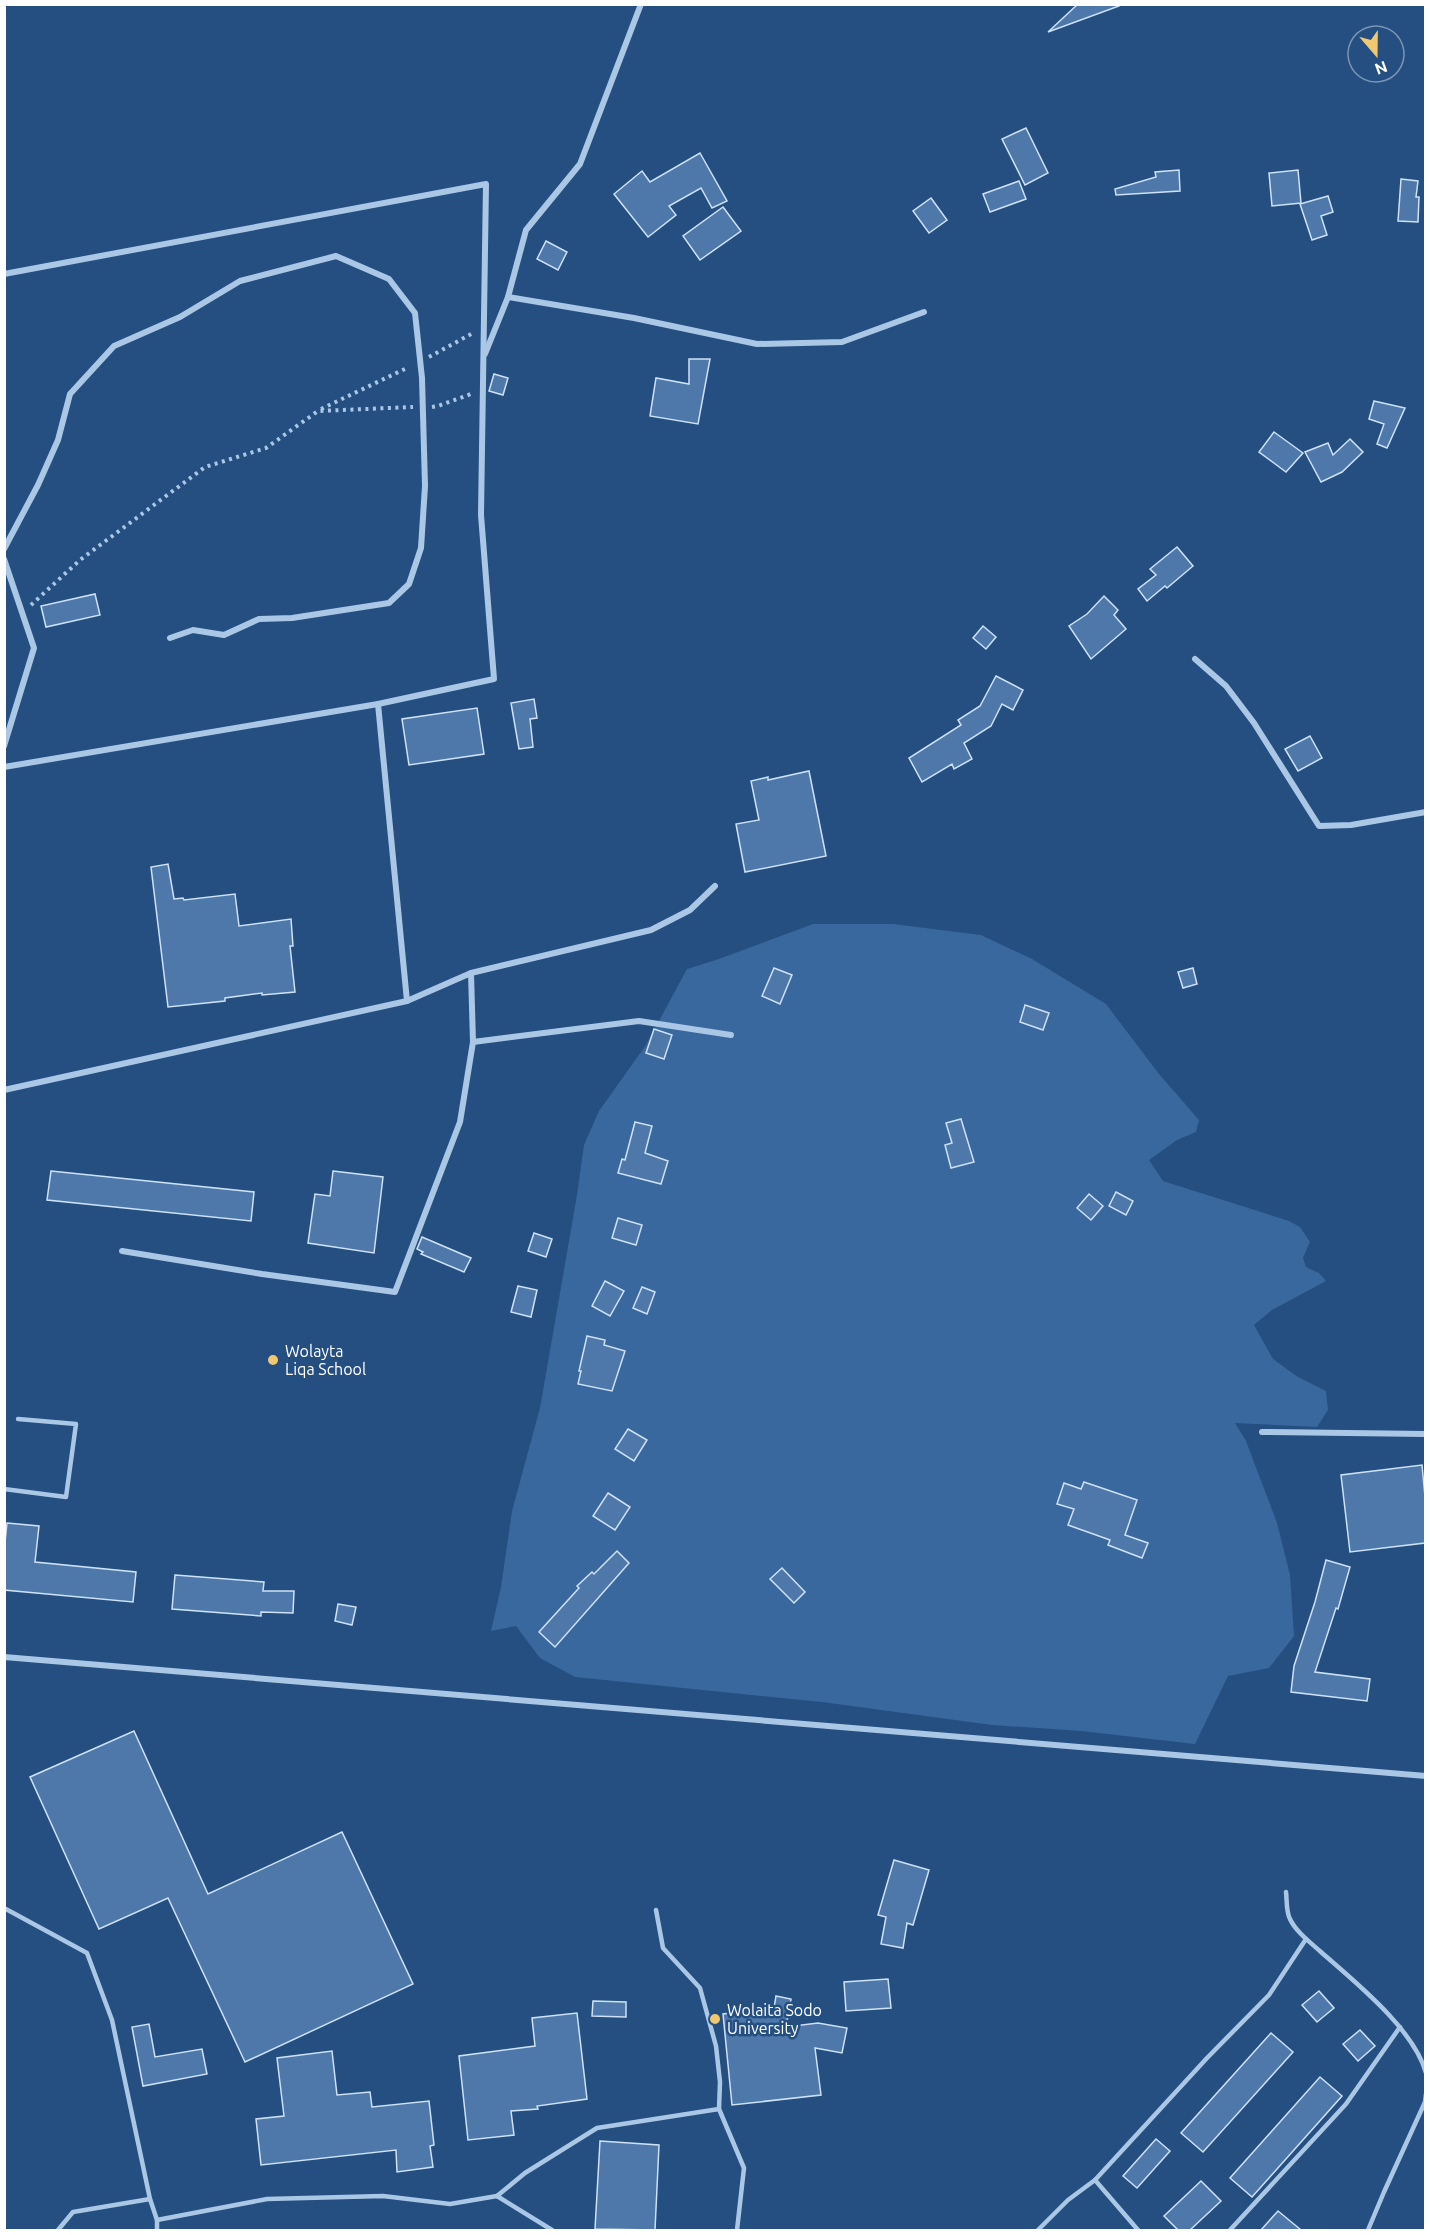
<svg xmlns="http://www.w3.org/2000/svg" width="1430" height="2235" font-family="Ubuntu,sans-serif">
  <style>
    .green { fill: #39689e }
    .building { fill: #4d78a9; stroke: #cee1f5; stroke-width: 1.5 }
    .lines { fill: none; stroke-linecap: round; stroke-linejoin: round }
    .path { stroke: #abc7e6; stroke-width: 4; stroke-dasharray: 3 4.5; stroke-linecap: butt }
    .lane { stroke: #abc7e6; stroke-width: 4.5 }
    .street { stroke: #abc7e6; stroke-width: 6 }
    .poi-dot { fill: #f0c86f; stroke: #244f80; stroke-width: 2 }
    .labels { text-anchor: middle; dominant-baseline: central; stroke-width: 5; stroke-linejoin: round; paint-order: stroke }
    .poi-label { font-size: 16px; fill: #fff; stroke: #244f80; text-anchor: start }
  </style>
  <rect width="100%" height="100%" fill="#244f80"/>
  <polygon class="green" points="813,924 893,924 981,935 1032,959 1106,1004 1159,1074 1199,1120 1196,1132 1177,1140 1149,1160 1163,1181 1289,1221 1300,1227 1310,1242 1303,1258 1306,1267 1319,1273 1326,1281 1272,1310 1254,1325 1273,1359 1298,1377 1326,1391 1328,1410 1317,1427 1235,1423 1246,1441 1277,1523 1290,1575 1294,1636 1269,1668 1228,1676 1195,1744 1081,1731 992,1725 822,1702 575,1677 540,1658 516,1626 491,1631 501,1587 512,1511 540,1408 577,1195 584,1145 599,1111 646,1045 687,969 719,959"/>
  <g class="building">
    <polygon points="1078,4 1119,4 1119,6 1048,32"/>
    <polygon points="1026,128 1048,173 1025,185 1002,139"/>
    <polygon points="700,153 727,201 712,208 701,188 669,206 676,215 648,237 614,194 642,171 650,182"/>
    <polygon points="1179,170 1180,191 1116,195 1115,189 1156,177 1155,172"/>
    <polygon points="1298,170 1301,203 1272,206 1269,173"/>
    <polygon points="1401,179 1418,181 1416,197 1419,197 1418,222 1398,221"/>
    <polygon points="1019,181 1026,199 990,212 983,194"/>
    <polygon points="1328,196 1333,212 1321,216 1327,235 1312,240 1300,204"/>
    <polygon points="931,198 947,220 929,233 913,211"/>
    <polygon points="723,207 741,231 700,260 683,236"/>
    <polygon points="546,241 567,252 558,270 537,259"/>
    <polygon points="689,359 710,359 698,424 650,416 656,378 689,384"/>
    <polygon points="494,374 508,378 503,395 489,391"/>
    <polygon points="1374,401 1405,408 1387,448 1377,444 1384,424 1369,419"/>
    <polygon points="1274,432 1303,453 1286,472 1259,452"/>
    <polygon points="1350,439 1363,452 1342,472 1321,482 1305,452 1328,443 1333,455"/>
    <polygon points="1177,547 1193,566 1167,588 1165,586 1147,601 1138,589 1156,575 1150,569"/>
    <polygon points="95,594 100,615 46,627 41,606"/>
    <polygon points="1104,596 1118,610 1114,615 1126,629 1091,659 1069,626 1087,614"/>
    <polygon points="983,626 996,637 986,649 973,638"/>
    <polygon points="996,676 1023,690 1013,710 1002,704 991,726 964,743 972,759 954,769 952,764 922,782 909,758 961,725 958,720 980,706"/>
    <polygon points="534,699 537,718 530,719 533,747 519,749 511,703"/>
    <polygon points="477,708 484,754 409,765 402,719"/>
    <polygon points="1310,736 1322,758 1298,771 1285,749"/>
    <polygon points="809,771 826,856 745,872 736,824 759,820 751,781 768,777 768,780"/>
    <polygon points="168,864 174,899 183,898 184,900 235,894 239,926 291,919 293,946 290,946 295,992 262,995 262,993 225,998 225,1001 168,1007 151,867"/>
    <polygon points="774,968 792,975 780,1004 762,996"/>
    <polygon points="1193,968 1197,984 1183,988 1178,972"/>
    <polygon points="1025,1005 1049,1013 1043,1030 1020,1022"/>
    <polygon points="654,1029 672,1035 664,1059 646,1053"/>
    <polygon points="961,1119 974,1162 951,1168 945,1145 952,1143 946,1123"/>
    <polygon points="635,1122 652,1126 645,1153 668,1161 661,1184 618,1173 622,1159 625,1160"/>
    <polygon points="51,1171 254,1192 251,1221 47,1200"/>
    <polygon points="333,1171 383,1177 374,1253 308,1243 315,1194 330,1196"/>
    <polygon points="1116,1192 1133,1201 1126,1215 1109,1206"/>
    <polygon points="1089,1194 1103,1206 1091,1220 1077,1208"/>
    <polygon points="618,1218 642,1225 636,1245 612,1238"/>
    <polygon points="534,1233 552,1239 546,1257 528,1251"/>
    <polygon points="422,1237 471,1258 464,1272 421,1254 423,1252 417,1249"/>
    <polygon points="605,1281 624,1291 610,1316 592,1306"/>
    <polygon points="518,1286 537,1290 531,1317 511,1312"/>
    <polygon points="642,1287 655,1292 647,1314 633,1308"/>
    <polygon points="587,1336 605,1340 604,1345 625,1351 612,1391 578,1384 581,1371 579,1371"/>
    <polygon points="628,1429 647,1440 634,1461 615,1449"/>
    <polygon points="1422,1465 1425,1497 1425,1543 1350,1552 1341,1475"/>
    <polygon points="1084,1482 1137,1500 1125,1535 1148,1543 1142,1558 1108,1545 1110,1540 1068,1525 1074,1509 1057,1504 1064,1483 1081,1489"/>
    <polygon points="608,1493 630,1507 615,1530 593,1516"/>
    <polygon points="7,1523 39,1526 35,1562 136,1572 133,1602 4,1590 4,1552"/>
    <polygon points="617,1551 629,1563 555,1647 539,1632 579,1588 577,1586 592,1572 594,1574"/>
    <polygon points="1326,1560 1350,1567 1338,1609 1336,1608 1315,1672 1370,1679 1367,1701 1291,1692 1294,1666 1315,1602"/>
    <polygon points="782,1568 805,1592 794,1603 770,1579"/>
    <polygon points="175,1575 264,1582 263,1591 294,1591 293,1613 261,1612 261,1616 172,1609"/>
    <polygon points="338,1604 356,1607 352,1625 335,1621"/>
    <polygon points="134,1731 208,1894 342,1832 413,1984 245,2062 168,1898 99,1929 30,1777"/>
    <polygon points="894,1860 929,1870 913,1925 907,1923 903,1948 881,1944 886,1917 878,1915"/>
    <polygon points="888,1979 891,2008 846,2011 844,1982"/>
    <polygon points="1319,1991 1334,2008 1317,2022 1302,2005"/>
    <polygon points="776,1996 791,1999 786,2027 818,2023 847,2028 842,2053 815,2048 821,2095 732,2105 723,2014 774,2008"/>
    <polygon points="593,2001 626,2002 626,2017 592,2016"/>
    <polygon points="577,2013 587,2099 537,2106 538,2109 511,2111 514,2135 468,2140 459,2056 535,2046 532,2018"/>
    <polygon points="149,2024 155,2057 202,2049 207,2074 143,2086 132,2027"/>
    <polygon points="1360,2030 1375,2046 1358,2061 1343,2044"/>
    <polygon points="1271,2033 1293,2052 1203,2152 1181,2133"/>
    <polygon points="332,2051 337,2095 370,2092 372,2107 429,2101 434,2145 430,2146 433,2167 397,2172 396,2150 261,2165 256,2119 284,2116 277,2058"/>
    <polygon points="1320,2077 1342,2096 1252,2197 1230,2178"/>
    <polygon points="1156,2139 1170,2151 1137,2188 1123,2176"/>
    <polygon points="600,2141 659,2145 655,2230 595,2229"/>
    <polygon points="1201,2181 1221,2201 1190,2230 1178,2230 1164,2216"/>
    <polygon points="1278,2211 1301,2230 1261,2230"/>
  </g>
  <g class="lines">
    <g class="path">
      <polyline points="429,357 473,333"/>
      <polyline points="432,407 438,406 471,394"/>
      <polyline points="321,409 409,367"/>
      <polyline points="31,605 80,560 205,467 266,448 318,411 413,407"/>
    </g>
    <g class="lane">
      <polyline points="4,1489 66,1497 76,1424 18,1419"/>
      <path d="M1286 1892C1287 1900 1286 1912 1290 1919 1296 1932 1311 1943 1321 1952 1355 1982 1414 2029 1426 2073"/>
      <polyline points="4,1908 87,1953 112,2020 150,2199 157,2220 157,2230"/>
      <polyline points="656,1910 663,1948 700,1988 716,2046 720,2082 719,2109 744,2168 737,2230"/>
      <polyline points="1095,2180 1138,2230"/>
      <polyline points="497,2196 525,2173 597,2128 719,2109"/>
      <polyline points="157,2220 267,2199 383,2196 450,2204 497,2196 552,2230"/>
      <polyline points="58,2230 73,2212 150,2199"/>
      <polyline points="1038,2230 1068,2200 1095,2180 1207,2058 1269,1995 1306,1939"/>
      <polyline points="1230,2230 1346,2104 1400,2027"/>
      <polyline points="1368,2230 1384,2192 1425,2102 1426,2094"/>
    </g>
    <g class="street">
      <polyline points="4,274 486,184 481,515 494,679 378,704 4,767"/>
      <polyline points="508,297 634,318 757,344 842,342 924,312"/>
      <polyline points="485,354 508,297 526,230 580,164 641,4"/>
      <polyline points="4,549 38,485 58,440 70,394 114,346 180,317 240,281 336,256 389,279 415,313 422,378 425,486 421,548 409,584 389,603 292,618 259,619 224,635 193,630 170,638"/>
      <polyline points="4,559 34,648 4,746"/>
      <polyline points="1195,659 1226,686 1254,723 1319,826 1351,825 1426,812"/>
      <polyline points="471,973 651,930 690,910 715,886"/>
      <polyline points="407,1001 471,973 473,1042 639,1021 731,1035"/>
      <polyline points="4,1090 407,1001 378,704"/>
      <polyline points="122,1251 262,1274 395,1292 460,1122 473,1042"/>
      <polyline points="1262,1432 1426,1434"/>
      <polyline points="4,1657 1426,1776"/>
    </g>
  </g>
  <g class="poi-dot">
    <circle cx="273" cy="1360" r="6"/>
    <circle cx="715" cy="2019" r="6"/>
  </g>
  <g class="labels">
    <g class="poi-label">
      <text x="285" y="1351">Wolayta<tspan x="285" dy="18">Liqa School</tspan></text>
      <text x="727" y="2010">Wolaita Sodo<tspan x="727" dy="18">University</tspan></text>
    </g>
  </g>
  <rect width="1430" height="2235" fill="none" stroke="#ffffff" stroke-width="12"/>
  <g transform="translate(1376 54) rotate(160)"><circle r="28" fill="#244f80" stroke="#7c95b3" stroke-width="1.5"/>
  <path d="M0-4.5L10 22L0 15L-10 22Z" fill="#f0c86f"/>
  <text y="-9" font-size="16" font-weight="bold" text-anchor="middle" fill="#ffffff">N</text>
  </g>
</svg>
